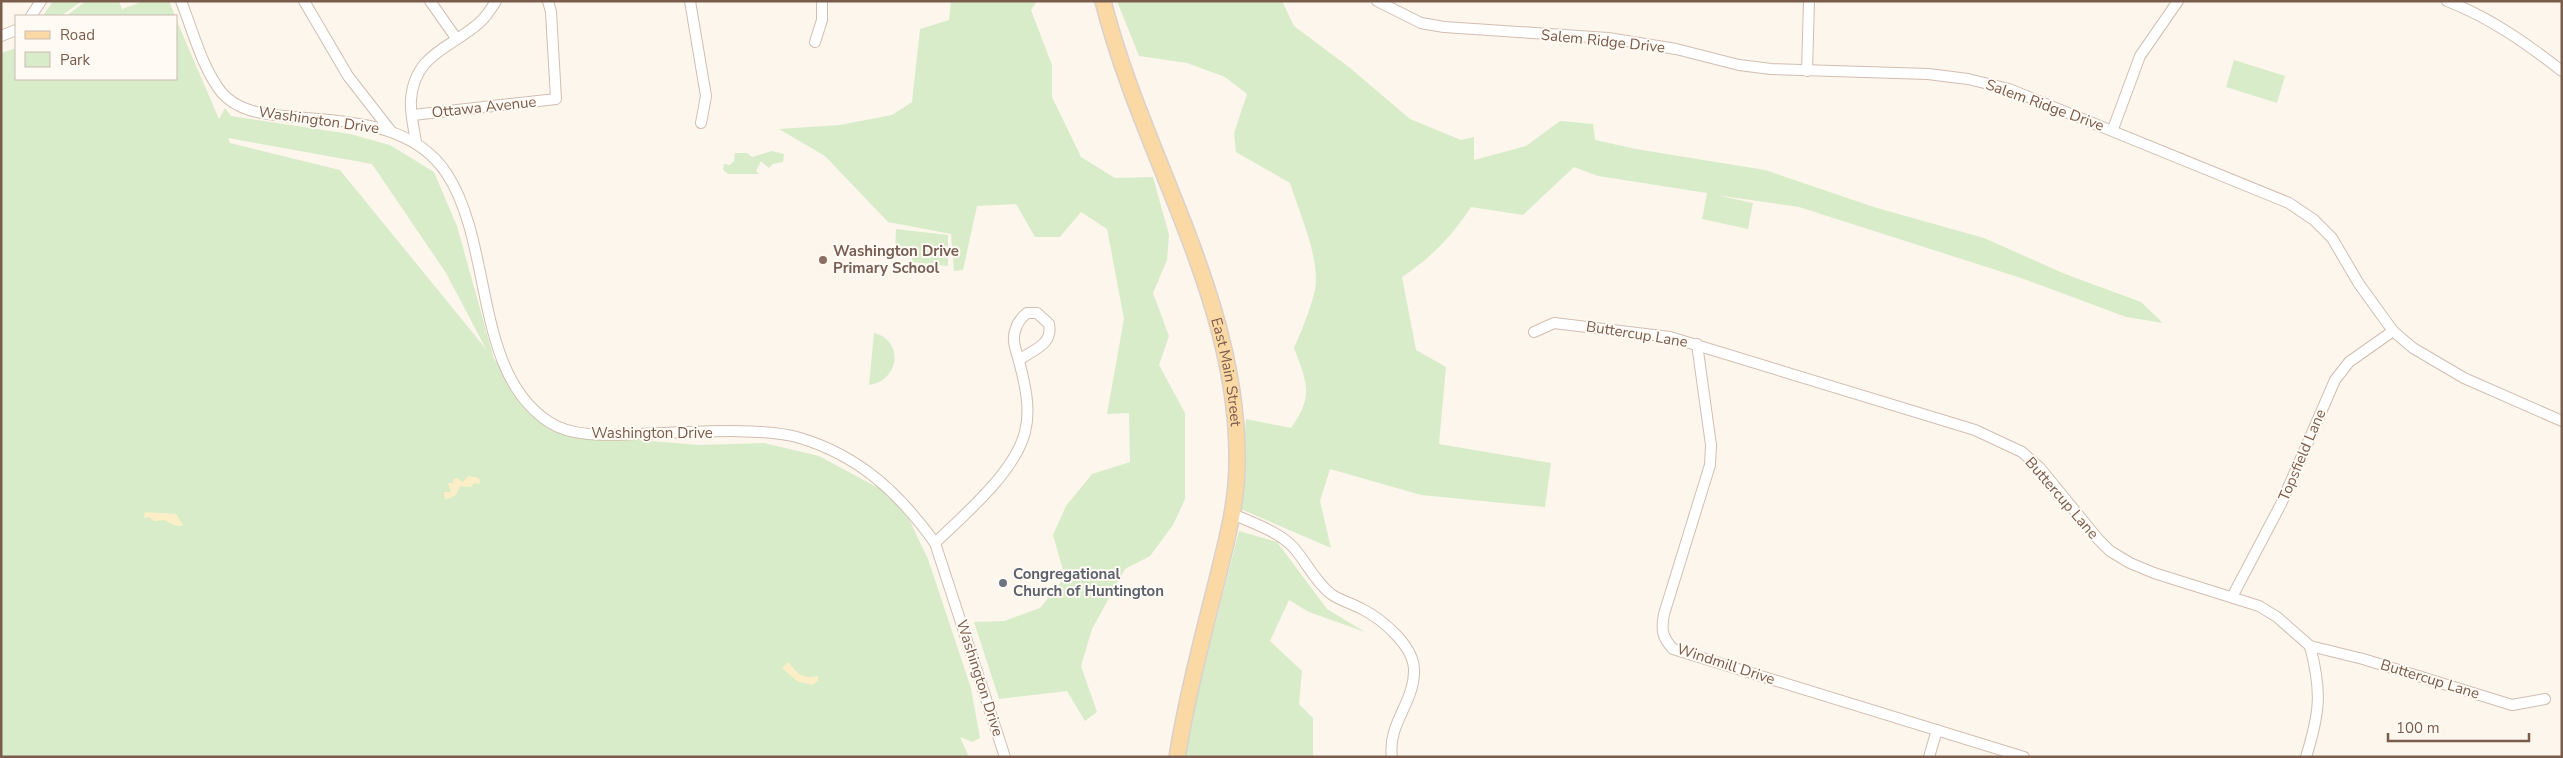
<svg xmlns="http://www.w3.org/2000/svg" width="2563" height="758" font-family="'Nunito Sans',sans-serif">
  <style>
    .green { fill: #d8ecc9; fill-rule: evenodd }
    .sand { fill: #fcefc7 }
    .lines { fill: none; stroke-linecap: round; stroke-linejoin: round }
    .street-casing { stroke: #d1beb0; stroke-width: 12 }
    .primary-casing { stroke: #dad1cd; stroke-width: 18 }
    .street { stroke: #fff; stroke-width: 10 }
    .primary { stroke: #fbd9a5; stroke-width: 15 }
    .education-dot { fill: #8d6e63; stroke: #fffaf3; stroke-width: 2 }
    .worship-dot { fill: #6b7280; stroke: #fffaf3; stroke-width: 2 }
    .labels { text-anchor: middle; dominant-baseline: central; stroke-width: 4; stroke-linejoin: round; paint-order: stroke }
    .street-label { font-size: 15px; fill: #7a5c4d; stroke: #fffaf3 }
    .education-label { font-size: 15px; font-weight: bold; fill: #785e54; stroke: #fffaf3; text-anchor: start }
    .worship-label { font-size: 15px; font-weight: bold; fill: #5b616d; stroke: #fffaf3; text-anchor: start }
  </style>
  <rect width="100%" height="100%" fill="#fdf6ec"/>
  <g class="green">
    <polygon points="53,1 82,1 61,16 43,16"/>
    <polygon points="86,1 119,1 122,9 144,1 169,1 175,16 66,16"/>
    <polygon points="951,1 1037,1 1031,10 1052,65 1052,97 1081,157 1115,178 1153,177 1169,235 1167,260 1153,293 1169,336 1159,365 1185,413 1185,499 1173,525 1150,556 1125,569 1092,629 1081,666 1097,712 1085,721 1067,691 999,699 974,622 1004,621 1040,608 1065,577 1053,535 1066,506 1092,474 1130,462 1129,413 1107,414 1124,319 1107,229 1081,212 1060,237 1035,237 1016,204 977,206 963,270 954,271 951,234 888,222 825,156 779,129 840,125 892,115 912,102 920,29 949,20"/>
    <path d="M1117 1H1282L1294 26 1350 68 1410 119 1461 140 1474 137V160L1526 146 1560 121 1593 124 1595 140 1636 149 1765 170 1877 208 1984 238 2065 274 2141 302 2163 323 2126 317 2021 278 1799 207 1716 195 1753 203 1748 229 1702 219 1707 193 1598 176 1574 167 1523 215 1471 207C1453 235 1430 259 1402 277L1416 350 1446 367 1439 444 1551 463 1545 507 1421 495 1330 469 1320 501 1331 548 1238 508 1246 419 1291 428C1314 396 1307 382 1294 348 1301 333 1316 296 1316 281 1316 248 1300 215 1290 183L1236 152 1234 133 1247 94 1225 77 1187 63 1139 56Z"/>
    <path d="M176 19 219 119 225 108 231 116 350 134 390 145 434 172 457 226 494 359 550 428 579 435 699 445 764 443 819 456 886 492 908 517 928 559 971 688 980 738 972 742 960 737 969 757H1V53L16 48V79H176ZM228 138 372 164 446 273 486 349 340 170 230 143Z"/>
    <polygon points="2234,60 2285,76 2277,103 2226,87"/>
    <polygon points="772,151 784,154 783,162 773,164 769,168 761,161 756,171 759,174 728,174 723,170 724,164 730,165 734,161 735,153 747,153 752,157"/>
    <polygon points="896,229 948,235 948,266 912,262 912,256 902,256 895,250"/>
    <path d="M874 333C905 341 899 381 869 385Z"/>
    <polygon points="1239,531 1277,542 1327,609 1365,632 1309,612 1289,600 1270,641 1302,671 1299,704 1313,718 1313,757 1184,757 1196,699"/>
  </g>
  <g class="sand">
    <polygon points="468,476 479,478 480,484 474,483 471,487 460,486 456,495 445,500 444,492 451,492 448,483 453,483 454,479 457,478 463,482"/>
    <path d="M145 512 176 514 183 525C178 528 170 523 165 520L154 521 149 517 144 518Z"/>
    <path d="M788 662C797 673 802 680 818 676V681L812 685 797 681 782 668Z"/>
  </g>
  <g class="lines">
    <g class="street-casing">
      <g id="street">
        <path d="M181 1C193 31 202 68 222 93 238 111 262 114 285 116 342 122 412 120 447 174 494 247 473 372 549 422 573 438 610 435 637 434 682 433 759 426 800 438 860 456 900 494 935 543L1005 757"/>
        <polyline points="304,1 348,76 390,130"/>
        <polyline points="430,1 456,38"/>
        <polyline points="690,1 706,96 701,123"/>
        <polyline points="1377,1 1421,23 1444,27 1608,38 1676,49 1739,65 1771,69 1928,74 1968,79 2009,89 2289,203 2314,220 2332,238 2359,284 2393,331 2413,348 2464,378 2562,421"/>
        <path d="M2447 1C2489 17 2526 43 2562 71"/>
        <polyline points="31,16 41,1"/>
        <polyline points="1,36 16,30"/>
        <polyline points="815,42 822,20 822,1"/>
        <polyline points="1807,71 1809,1"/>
        <polyline points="413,115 556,99 551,12 548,1"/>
        <polyline points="2113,129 2140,56 2178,1"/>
        <path d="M416 142C414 129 410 114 411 100 414 54 451 48 479 23 486 17 491 9 496 1"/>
        <polyline points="1534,332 1554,323 1670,337 1975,430 2022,452 2040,468 2098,539 2110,551 2130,563 2154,573 2259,606 2277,617 2310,646 2363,659 2512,705 2545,699"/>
        <path d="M1697 344 1711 445 1710 465 1664 614C1661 630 1662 637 1673 649L2024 757"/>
        <path d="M1233 514C1252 523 1278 531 1293 547 1306 561 1315 582 1331 594 1341 601 1351 603 1362 609 1382 619 1414 646 1414 670 1415 702 1387 724 1392 757"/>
        <path d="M935 543C964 515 1015 472 1025 432 1031 409 1025 384 1019 361 1016 350 1011 339 1016 328 1018 321 1022 317 1027 313H1037L1049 324C1053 345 1034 349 1019 360"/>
        <polyline points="2232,597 2281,504 2335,380 2349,362 2393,331"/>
        <polyline points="1929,757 1937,730"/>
        <path d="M2306 757C2320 712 2322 692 2310 646"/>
      </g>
    </g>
    <g class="primary-casing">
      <g id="primary">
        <path id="s1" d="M1103 1C1142 156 1240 300 1237 464 1237 502 1227 539 1218 576 1203 636 1187 696 1177 757"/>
      </g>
    </g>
    <use href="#street" class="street"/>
    <use href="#primary" class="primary"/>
  </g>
  <circle class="education-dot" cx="823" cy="260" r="5"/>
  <circle class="worship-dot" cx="1003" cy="583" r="5"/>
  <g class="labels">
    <g class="street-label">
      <text transform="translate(1603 41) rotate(6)">Salem Ridge Drive</text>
      <text transform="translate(2045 105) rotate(20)">Salem Ridge Drive</text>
      <text transform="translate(484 107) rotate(-6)">Ottawa Avenue</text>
      <text transform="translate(319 120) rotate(8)">Washington Drive</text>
      <text transform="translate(1637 334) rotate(9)">Buttercup Lane</text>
      <text stroke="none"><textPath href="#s1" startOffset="392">East Main Street</textPath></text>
      <text x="652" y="433">Washington Drive</text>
      <text transform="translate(2302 455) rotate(-67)">Topsfield Lane</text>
      <text transform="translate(2062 498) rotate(49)">Buttercup Lane</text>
      <text transform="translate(1726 664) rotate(18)">Windmill Drive</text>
      <text transform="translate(980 678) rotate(72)">Washington Drive</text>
      <text transform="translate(2430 679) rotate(17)">Buttercup Lane</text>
    </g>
    <g class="education-label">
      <text x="833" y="251">Washington Drive<tspan x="833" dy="17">Primary School</tspan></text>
    </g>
    <g class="worship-label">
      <text x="1013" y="574">Congregational<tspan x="1013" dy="17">Church of Huntington</tspan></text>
    </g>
  </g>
  <rect width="2563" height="758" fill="none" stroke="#7a5c4d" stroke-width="5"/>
  <rect x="15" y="15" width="162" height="65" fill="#fffaf3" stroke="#cabbb1"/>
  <rect x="25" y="31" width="25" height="8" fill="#fbd9a5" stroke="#cabbb1"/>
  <text x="60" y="40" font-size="15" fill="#7a5c4d">Road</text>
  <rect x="25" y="52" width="25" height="15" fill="#d8ecc9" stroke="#cabbb1"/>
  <text x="60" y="65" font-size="15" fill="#7a5c4d">Park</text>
  <path d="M2388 733v8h141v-8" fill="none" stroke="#7a5c4d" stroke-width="2.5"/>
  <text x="2396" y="733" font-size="15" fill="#7a5c4d" stroke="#fffaf3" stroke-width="4" paint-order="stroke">100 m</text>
</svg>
